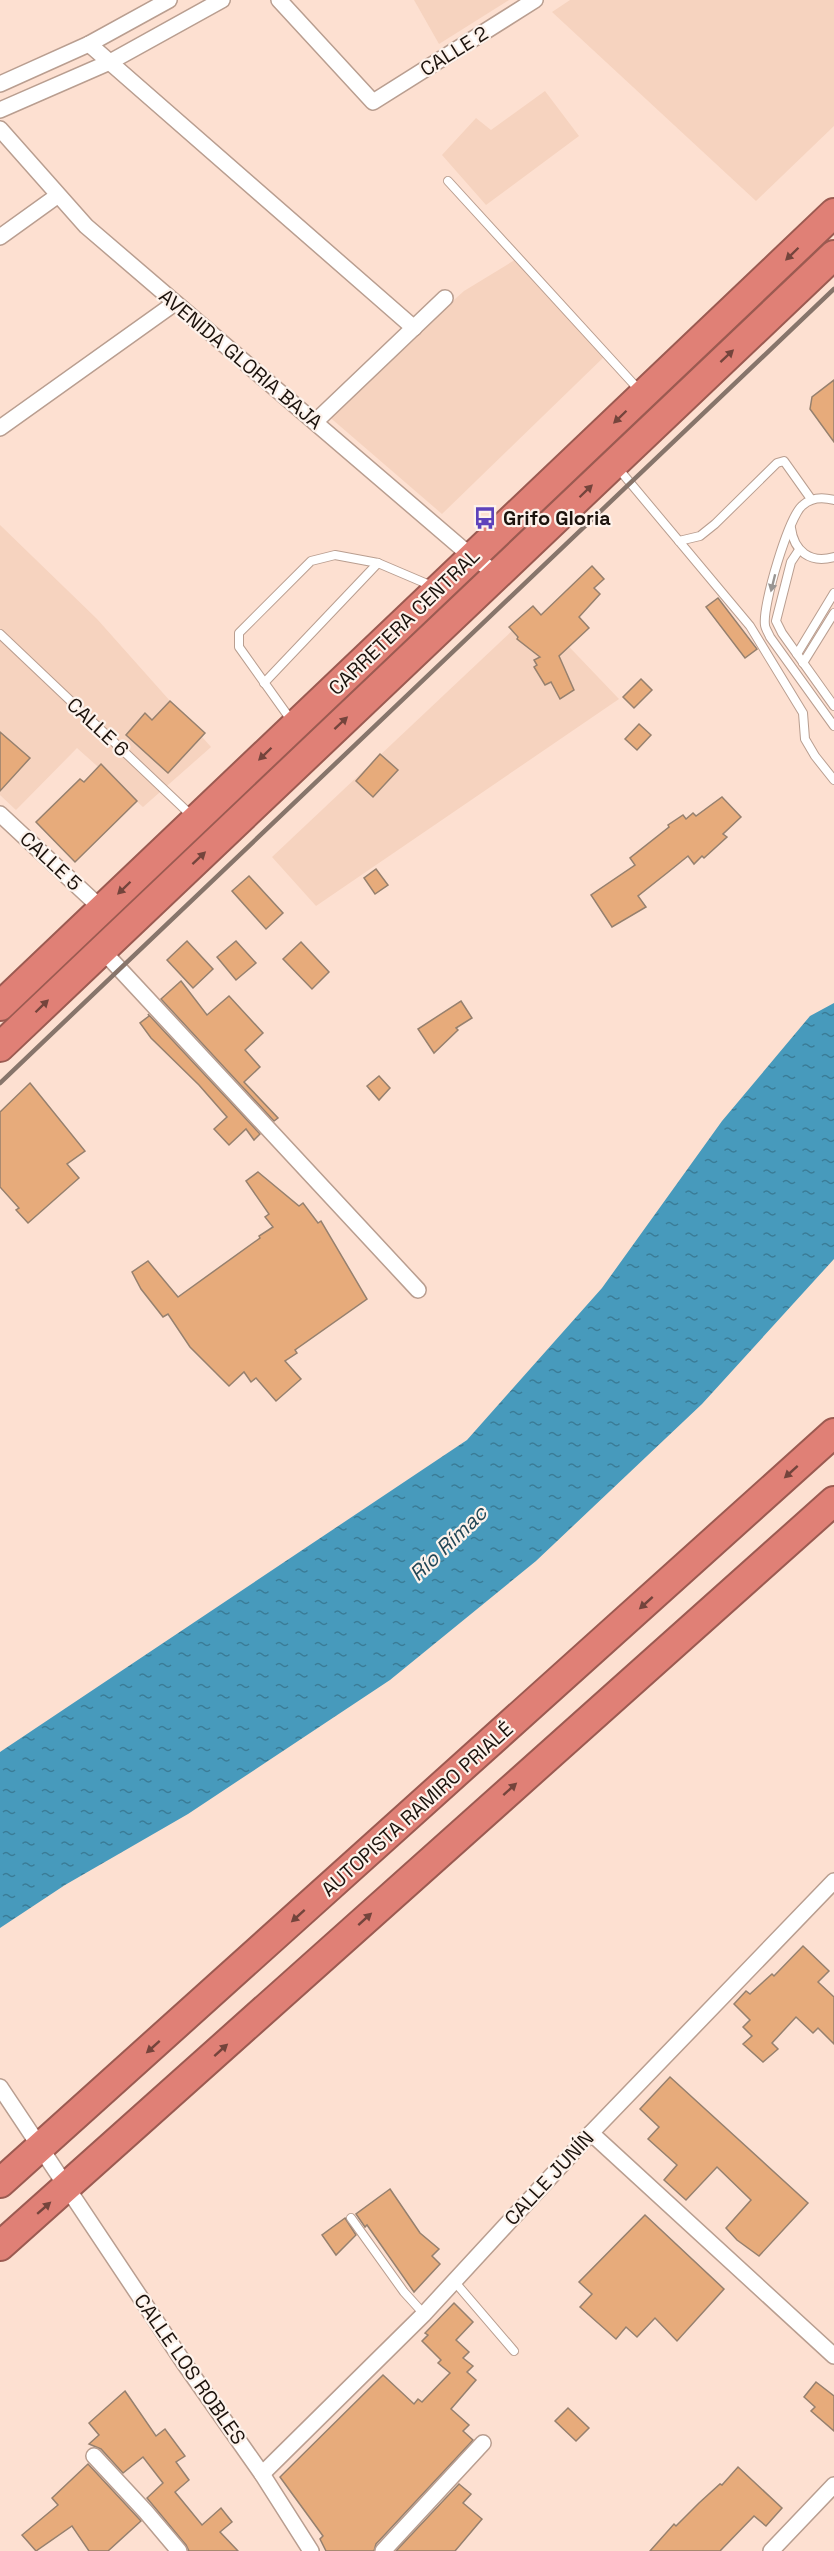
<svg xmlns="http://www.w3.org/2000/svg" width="834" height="2551" font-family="'Space Grotesk',sans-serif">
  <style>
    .built { fill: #f6d3bf }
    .water { fill: url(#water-ripples) }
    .building { fill: #e7ab7b; stroke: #96806e; stroke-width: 1.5 }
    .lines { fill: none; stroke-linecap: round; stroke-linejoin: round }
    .lane-casing { stroke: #b99e90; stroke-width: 10 }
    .street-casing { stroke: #b99e90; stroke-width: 18 }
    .highway-casing { stroke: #9b5a51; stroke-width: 32 }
    .lane { stroke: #fff; stroke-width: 8 }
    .street { stroke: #fff; stroke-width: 15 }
    .highway { stroke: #e08076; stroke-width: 28 }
    .rail { stroke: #87756b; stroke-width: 4.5 }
    .oneway { fill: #74443c }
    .oneway2 { fill: #999592 }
    .labels { text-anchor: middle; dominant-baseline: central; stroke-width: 4.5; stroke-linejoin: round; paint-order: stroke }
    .street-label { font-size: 20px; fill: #1c130d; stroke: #fdf2eb }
    .poi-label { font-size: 20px; font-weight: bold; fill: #1c130d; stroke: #fdf2eb; text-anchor: start }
    .water-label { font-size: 21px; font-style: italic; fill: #214656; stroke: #fdf2eb }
  </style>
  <defs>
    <pattern id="water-ripples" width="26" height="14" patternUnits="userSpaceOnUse" patternTransform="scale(1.5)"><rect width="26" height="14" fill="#479abc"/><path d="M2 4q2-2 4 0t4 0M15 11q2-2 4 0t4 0" fill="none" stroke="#3a7c97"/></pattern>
  </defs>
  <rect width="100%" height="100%" fill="#fde0d1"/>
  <g class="built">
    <polygon points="414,0 509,0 439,44"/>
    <polygon points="570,0 834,0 834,126 756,201 552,12"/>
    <polygon points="545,91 579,136 486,205 442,155 476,118 491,130"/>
    <polygon points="518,258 608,353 442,514 326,414 464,291"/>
    <polygon points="0,525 97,619 211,747 143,807 77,748 16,810 0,795"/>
    <polygon points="534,610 619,699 316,906 272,857"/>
  </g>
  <polygon class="water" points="834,1003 834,1259 702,1404 536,1561 390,1680 188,1814 65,1885 0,1928 0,1752 467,1440 602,1288 722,1121 810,1016"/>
  <g class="building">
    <polygon points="834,380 834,442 810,409 812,397"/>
    <polygon points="592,566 604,579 594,588 600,594 579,617 589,628 559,656 574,690 560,699 551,682 545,685 534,667 537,665 534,660 540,657 517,639 518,637 509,627 533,606 541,615"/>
    <polygon points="718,598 757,649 745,658 706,607"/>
    <polygon points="641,679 652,690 634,708 623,697"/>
    <polygon points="170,701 205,733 168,773 126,735 145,713 152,720"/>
    <polygon points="639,724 651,735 637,750 625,739"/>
    <polygon points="0,732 30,758 0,791"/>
    <polygon points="380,754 398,770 373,797 356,781"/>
    <polygon points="101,764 137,801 75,862 36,822 80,779 84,782"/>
    <polygon points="722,797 741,817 723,834 727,837 704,858 702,856 694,864 688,856 667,873 638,896 646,907 612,927 591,895 635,865 630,858 669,827 668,825 683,815 686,819 693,813 696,816"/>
    <polygon points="376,869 388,885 375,894 364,878"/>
    <polygon points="249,876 283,913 266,929 232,891"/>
    <polygon points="187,941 213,969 193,988 167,960"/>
    <polygon points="236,941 256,963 236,980 217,957"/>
    <polygon points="301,942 329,972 312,989 283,959"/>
    <polygon points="181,981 207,1015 229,996 263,1033 245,1050 260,1067 244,1082 278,1118 274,1121 161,999"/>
    <polygon points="461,1001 472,1018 456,1028 458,1030 434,1053 418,1029"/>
    <polygon points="148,1014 260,1134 254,1140 246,1129 229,1145 214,1129 227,1117 199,1085 151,1038 140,1023 149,1016"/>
    <polygon points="379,1076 390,1088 379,1100 367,1086"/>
    <polygon points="30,1083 85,1151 67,1164 79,1178 28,1223 16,1210 19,1208 0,1187 0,1112"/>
    <polygon points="258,1172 299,1206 303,1203 318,1223 321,1221 367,1299 295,1350 297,1353 285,1361 301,1379 276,1401 256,1378 251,1382 244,1372 229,1386 190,1347 168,1314 163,1317 141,1289 132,1272 148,1261 178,1297 260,1238 259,1236 273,1227 265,1217 269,1214 246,1181"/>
    <polygon points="803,1946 829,1971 818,1982 834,1997 834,2044 818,2028 813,2033 796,2017 772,2043 778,2049 763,2062 743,2044 752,2036 743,2027 750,2020 734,2004 746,1991 750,1994 772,1974 774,1976"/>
    <polygon points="670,2077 808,2203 759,2256 737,2240 726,2228 751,2200 717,2167 686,2200 664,2180 677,2165 648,2139 659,2127 640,2109"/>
    <polygon points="390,2189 420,2233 439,2249 432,2256 440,2264 414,2292 367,2225 365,2227 356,2214"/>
    <polygon points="645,2215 724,2289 677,2341 655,2318 637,2337 626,2327 616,2339 580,2307 592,2294 579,2282"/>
    <polygon points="345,2218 356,2235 336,2255 322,2235"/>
    <polygon points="454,2303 473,2322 456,2340 469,2352 463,2358 473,2366 467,2372 476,2380 451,2409 469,2425 463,2431 473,2440 376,2544 374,2551 326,2551 320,2539 323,2536 280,2477 383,2375 414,2404 418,2399 422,2402 450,2373 438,2363 441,2360 422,2341 428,2335 425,2333"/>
    <polygon points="816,2382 834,2396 834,2431 811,2411 815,2407 804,2397"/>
    <polygon points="125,2391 156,2436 165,2429 185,2456 176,2462 189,2480 175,2492 202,2525 221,2508 232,2522 220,2532 238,2551 189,2551 186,2545 147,2498 163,2483 143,2457 123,2473 101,2449 89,2444 99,2435 89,2423"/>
    <polygon points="568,2408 589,2428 576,2441 555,2421"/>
    <polygon points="88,2464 141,2521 108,2551 89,2551 72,2526 36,2551 22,2535 58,2505 52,2498"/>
    <polygon points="738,2467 782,2508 766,2526 754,2516 720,2551 650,2551 674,2524 676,2526 699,2503 720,2484 722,2485"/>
    <polygon points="459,2484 471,2494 463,2503 482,2519 455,2551 396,2551"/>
  </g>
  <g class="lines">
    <g class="lane-casing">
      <g id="lane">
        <polyline points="448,181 640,391"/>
        <polyline points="617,467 750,626 803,713 805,739 815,756 834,780"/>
        <path d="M834 500C823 497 812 497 803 505 789 515 762 606 765 625 765 628 769 634 770 637L834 726"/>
        <path d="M791 528C794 551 810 564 834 557"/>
        <polyline points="679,541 700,536 715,524 777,463 784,461 811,499"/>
        <polyline points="799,550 791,562 776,621 782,633 834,706"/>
        <polyline points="0,634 193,817"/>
        <polyline points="797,654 834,593"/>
        <polyline points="803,663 834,613"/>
        <polyline points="264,683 378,563"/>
        <polyline points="291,720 239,647 239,633 311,561 335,555 378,563 432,586"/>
        <polyline points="351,2218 404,2292 424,2314"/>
        <polyline points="454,2281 514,2351"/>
      </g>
    </g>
    <g class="street-casing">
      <g id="street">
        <polyline points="279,0 373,102 535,0"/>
        <polyline points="89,44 414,328"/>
        <polyline points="0,84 89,44 169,0"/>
        <polyline points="0,110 110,62 222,0"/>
        <polyline points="0,129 86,226 472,557 498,574"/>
        <polyline points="0,237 57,196"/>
        <polyline points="315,422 445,298"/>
        <polyline points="0,428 175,303"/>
        <polyline points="0,814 102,909"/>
        <polyline points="102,950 418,1290"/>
        <polyline points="0,2087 184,2363 262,2474 311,2551"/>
        <polyline points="591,2133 834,2356"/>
        <polyline points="94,2456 146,2512 179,2551"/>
        <polyline points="262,2474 424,2314 591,2133 834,1881"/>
        <polyline points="383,2551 483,2443"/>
        <polyline points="771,2551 834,2485"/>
      </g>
    </g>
    <g class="highway-casing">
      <g id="highway">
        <polyline points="0,1006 834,213"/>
        <polyline points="0,1047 834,255"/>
        <polyline points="0,2183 834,1433"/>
        <polyline points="0,2246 834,1501"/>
      </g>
    </g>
    <use href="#lane" class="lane"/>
    <use href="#street" class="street"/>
    <use href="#highway" class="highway"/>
    <polyline class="rail" points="0,1083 834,289"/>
  </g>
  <defs><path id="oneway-solid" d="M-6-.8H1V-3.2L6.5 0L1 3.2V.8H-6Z" transform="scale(1.5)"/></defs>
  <g class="oneway">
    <use href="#oneway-solid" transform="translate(792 254) rotate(136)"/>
    <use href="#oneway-solid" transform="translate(727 356) rotate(-43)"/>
    <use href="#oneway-solid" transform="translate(620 417) rotate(136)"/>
    <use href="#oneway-solid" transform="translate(586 491) rotate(-44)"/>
    <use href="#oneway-solid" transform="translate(341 723) rotate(-43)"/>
    <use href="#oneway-solid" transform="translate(265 754) rotate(136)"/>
    <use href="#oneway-solid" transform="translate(199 858) rotate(-43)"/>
    <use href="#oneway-solid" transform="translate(124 888) rotate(136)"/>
    <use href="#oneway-solid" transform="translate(42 1006) rotate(-44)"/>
    <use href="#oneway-solid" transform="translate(791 1472) rotate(138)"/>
    <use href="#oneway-solid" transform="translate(646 1603) rotate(138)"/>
    <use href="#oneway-solid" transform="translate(510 1789) rotate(-42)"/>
    <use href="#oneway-solid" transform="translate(298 1916) rotate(138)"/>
    <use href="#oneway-solid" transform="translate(365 1919) rotate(-42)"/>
    <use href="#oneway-solid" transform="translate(153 2047) rotate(138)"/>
    <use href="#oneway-solid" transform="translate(221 2050) rotate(-42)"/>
    <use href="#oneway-solid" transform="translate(44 2208) rotate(-41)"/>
  </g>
  <use class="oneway2" href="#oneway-solid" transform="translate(773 583) rotate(104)"/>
  <defs>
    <g id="bus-bare" transform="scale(1.8)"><path d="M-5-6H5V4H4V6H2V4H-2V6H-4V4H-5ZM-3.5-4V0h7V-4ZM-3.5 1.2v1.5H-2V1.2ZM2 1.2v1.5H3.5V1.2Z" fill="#5d42bb" stroke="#fdf2eb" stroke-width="2.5" paint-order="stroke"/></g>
  </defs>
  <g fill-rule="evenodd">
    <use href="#bus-bare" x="485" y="518"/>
  </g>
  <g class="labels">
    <g class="street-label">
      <text transform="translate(454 51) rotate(-32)">CALLE 2</text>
      <text transform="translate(241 359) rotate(40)">AVENIDA GLORIA BAJA</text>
      <text transform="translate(404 622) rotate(-44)">CARRETERA CENTRAL</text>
      <text transform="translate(98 727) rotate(43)">CALLE 6</text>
      <text transform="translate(51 861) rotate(43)">CALLE 5</text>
      <text transform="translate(417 1809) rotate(-42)">AUTOPISTA RAMIRO PRIALÉ</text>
      <text transform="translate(549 2178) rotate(-47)">CALLE JUNÍN</text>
      <text transform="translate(190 2369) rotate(55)">CALLE LOS ROBLES</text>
    </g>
    <g class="poi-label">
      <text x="503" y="518">Grifo Gloria</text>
    </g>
    <g class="water-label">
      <text transform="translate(448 1543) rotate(-44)">Río Rímac</text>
    </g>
  </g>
</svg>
